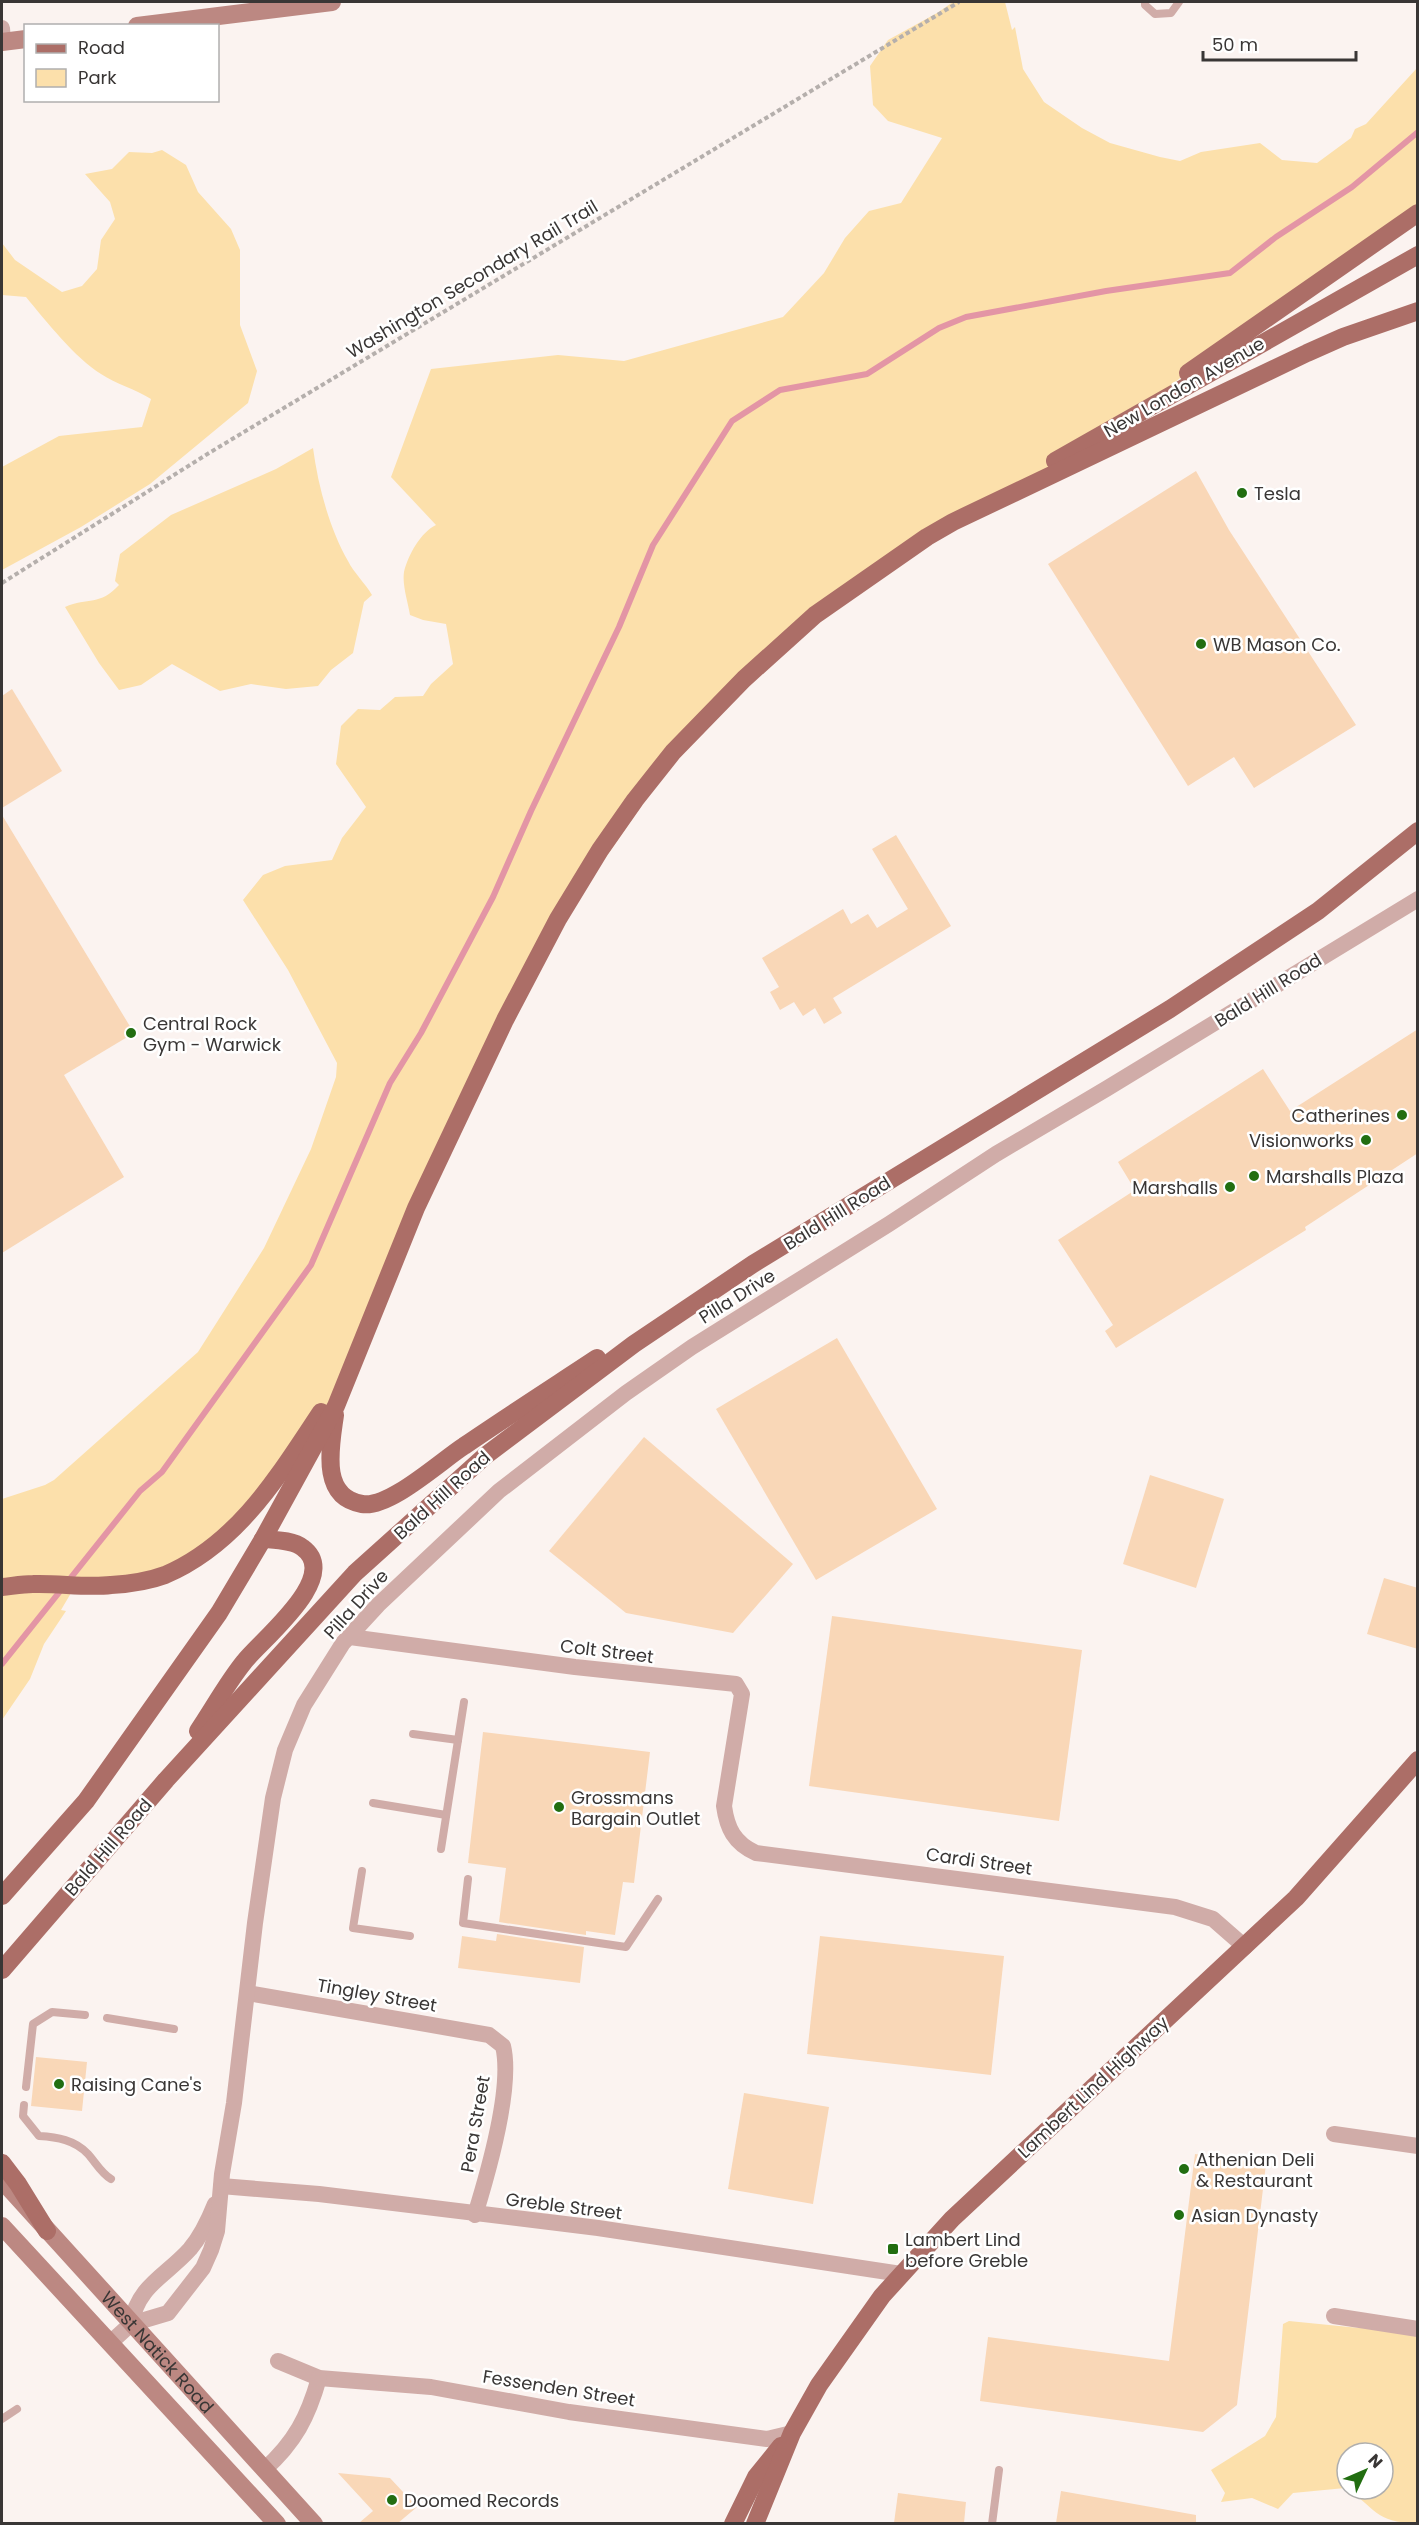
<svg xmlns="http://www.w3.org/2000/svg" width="1419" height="2525" font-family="Poppins,sans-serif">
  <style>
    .green { fill: #fce0ab; fill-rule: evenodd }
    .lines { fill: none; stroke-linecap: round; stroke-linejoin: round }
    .stream { stroke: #e395a5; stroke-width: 6 }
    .building { fill: #f9d7b7 }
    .path { stroke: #b5afac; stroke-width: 4; stroke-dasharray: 4.5 3; stroke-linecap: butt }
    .lane { stroke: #d0aca8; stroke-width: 8 }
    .street { stroke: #d0aca8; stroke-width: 16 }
    .secondary { stroke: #bc8882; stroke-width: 18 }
    .primary { stroke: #ac6e67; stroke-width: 18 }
    .poi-dot { fill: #226e11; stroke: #fff; stroke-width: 2 }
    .labels { text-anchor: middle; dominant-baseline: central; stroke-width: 5; stroke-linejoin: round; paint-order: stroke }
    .street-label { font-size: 18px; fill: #393635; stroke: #fff }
    .poi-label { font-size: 18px; fill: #393635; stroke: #fff; text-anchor: start }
  </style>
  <rect width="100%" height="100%" fill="#fbf3f0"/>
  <g class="green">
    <path d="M953 2H1005L1012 30 1015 27 1023 69 1044 102 1082 128 1110 143 1160 157 1180 161 1201 152 1260 143 1282 160 1317 163 1351 138 1355 129 1366 124 1417 68V214L1180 378 1140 413 828 606 683 746 529 968 354 1365 257 1507 199 1558 71 1593 61 1610 66 1611 44 1644 30 1679 2 1720V1499L45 1485 54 1480 198 1352 264 1248 311 1149 336 1077 337 1063 288 970 243 900 263 875 285 866 332 860 342 838 366 807 336 764 341 726 358 709 380 710 395 697 423 696 431 684 453 664 446 624 423 620 410 615C408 602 402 585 404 572 408 555 421 532 436 525L391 477 431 369 558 355 624 361 783 317 824 273 845 238 869 211 901 203 942 138 888 121 873 105 870 66 888 40 937 13Z"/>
    <path d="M162 150 186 165 198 192 231 229 240 250V325L257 371 248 403 150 484 81 527 2 570V467L59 436 142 427 151 399C135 389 116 384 101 374 75 358 46 321 26 297L2 295V243L15 260 62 292 82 286 97 269 101 240 115 219 110 202 85 174 112 169 129 152 152 153Z"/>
    <path d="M313 448C318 485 329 528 348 561 354 573 365 583 372 595L364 602 353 653 331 670 318 686 286 689 251 684 220 691 172 664 141 685 119 690 99 663 65 607C88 597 100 606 119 585L115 581 120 554 171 515 276 469Z"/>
    <path d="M1289 2321 1359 2328 1362 2325 1417 2336V2523C1374 2523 1376 2507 1345 2488L1293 2493 1278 2509 1252 2498 1221 2502 1225 2493 1211 2470 1265 2436 1276 2417 1283 2324ZM1347 2453H1383V2489H1347Z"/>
  </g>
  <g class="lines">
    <polyline class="stream" points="2,1664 140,1491 162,1472 311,1265 390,1083 421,1033 493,897 531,811 619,627 653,545 732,421 780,390 867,374 939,328 966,317 1106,291 1230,273 1276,237 1352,187 1418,132"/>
  </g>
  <g class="building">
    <polygon points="1196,471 1229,530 1356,725 1254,788 1234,757 1188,786 1048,564"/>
    <polygon points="12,689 62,771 2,808 2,696"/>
    <polygon points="2,815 134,1033 64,1075 124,1177 2,1253"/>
    <polygon points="896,835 951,926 833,998 842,1013 824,1024 815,1008 803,1016 794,1002 780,1010 770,992 779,987 762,958 843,909 851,924 868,914 877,928 908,909 872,849"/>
    <polygon points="1418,1029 1418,1153 1305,1227 1306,1230 1116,1348 1105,1331 1113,1325 1058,1240 1135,1190 1118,1162 1263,1069 1290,1111"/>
    <polygon points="837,1338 937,1509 816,1580 716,1409"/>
    <polygon points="644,1437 793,1564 733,1633 626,1613 549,1551"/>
    <polygon points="1150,1475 1224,1499 1196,1588 1123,1564"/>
    <polygon points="1384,1578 1418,1588 1418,1649 1367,1634"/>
    <polygon points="832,1616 1082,1650 1059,1821 809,1786"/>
    <polygon points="483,1732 650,1752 634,1883 623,1882 615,1935 586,1931 586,1935 499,1922 506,1868 468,1863"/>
    <polygon points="497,1934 584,1947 580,1983 458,1968 462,1936 496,1941"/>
    <polygon points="820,1936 1004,1956 991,2075 807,2054"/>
    <polygon points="36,2057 87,2062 82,2111 31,2106"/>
    <polygon points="744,2093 829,2107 813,2204 728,2189"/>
    <polygon points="1195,2154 1266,2164 1237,2405 1203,2432 980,2401 988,2337 1169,2361"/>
    <polygon points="338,2473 390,2478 417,2507 398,2523 359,2523 373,2511"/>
    <polygon points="1061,2491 1196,2515 1196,2523 1056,2523"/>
    <polygon points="898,2493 966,2502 964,2523 894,2523"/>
  </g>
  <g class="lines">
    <polyline class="path" points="2,583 209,453 959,2"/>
    <g class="lane">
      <polyline points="1145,2 1145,5 1155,14 1171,13 1179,2"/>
      <polyline points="413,1734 458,1740"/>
      <polyline points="373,1803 446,1815"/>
      <polyline points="441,1849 464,1702"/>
      <polyline points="362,1871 353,1928 410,1936"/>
      <polyline points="468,1879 463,1923 626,1947 658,1899"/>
      <polyline points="107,2018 174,2029"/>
      <polyline points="26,2087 33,2024 52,2012 85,2015"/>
      <path d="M24 2105 23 2116 39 2136C57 2137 75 2140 88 2154 96 2163 101 2173 111 2179"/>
      <polyline points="2,2419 17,2409"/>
      <polyline points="992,2524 999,2470"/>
    </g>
    <g class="street">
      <polyline points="2,28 3,41"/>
      <path d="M350 1637 575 1667 736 1684 742 1694 724 1806C727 1828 734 1843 756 1853L1175 1907 1213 1919 1245 1947"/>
      <path d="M248 1993 489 2035 503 2046C513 2087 488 2173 475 2215"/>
      <polyline points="1334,2134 1418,2146"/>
      <polyline points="221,2186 319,2194 598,2228 901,2274"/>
      <polyline points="1334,2316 1418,2329"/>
      <path d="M131 2324C138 2285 166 2276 190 2249 201 2236 209 2219 215 2204"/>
      <polyline points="110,2343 131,2324 168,2313 203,2268 211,2250 217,2231 222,2174 234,2103 255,1923 273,1798 285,1750 304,1705 343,1643 378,1605 499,1491 626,1393 692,1347 889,1224 996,1154 1106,1089 1418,899"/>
      <polyline points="278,2361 319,2378 431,2387 569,2412 767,2439 792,2433"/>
      <path d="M264 2470C295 2442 308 2417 319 2378"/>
    </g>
    <g class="secondary">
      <polyline points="137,26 332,2"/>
      <polyline points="2,42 26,39"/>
      <path id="s1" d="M2 2180 314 2524"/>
      <polyline points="2,2226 277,2524"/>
    </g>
    <g class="primary">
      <polyline points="1188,373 1418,213"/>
      <polyline points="1055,461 1418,255"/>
      <path d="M335 1415C331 1445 319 1497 362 1504 389 1509 442 1460 464 1446 508 1416 553 1387 597 1358"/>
      <path d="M2 1587C12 1586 23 1584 33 1584 59 1583 86 1588 111 1585 128 1584 149 1581 165 1575 238 1544 279 1475 321 1412"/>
      <path d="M198 1731C213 1709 227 1683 244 1662 261 1640 342 1577 303 1548 293 1540 275 1540 263 1539"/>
      <polyline points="2,1896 86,1801 219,1613 263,1539 336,1406 416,1208 505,1020 558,919 600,850 635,800 673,752 744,679 815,615 927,537 953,522 1307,353 1343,337 1418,311"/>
      <polyline points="2,1970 166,1780 355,1573 485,1456 634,1344 753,1264 1170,1009 1318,911 1418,831"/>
      <polyline points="2,2163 18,2184 47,2231"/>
      <polyline points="733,2524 756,2477 781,2446"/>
      <polyline points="755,2524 792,2433 819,2385 882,2296 952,2219 1296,1898 1418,1760"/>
    </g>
  </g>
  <g class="poi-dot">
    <circle cx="1242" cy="493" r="6"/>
    <circle cx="1201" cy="644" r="6"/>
    <circle cx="131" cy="1033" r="6"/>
    <circle cx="1402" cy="1115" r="6"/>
    <circle cx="1366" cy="1140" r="6"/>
    <circle cx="1254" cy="1176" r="6"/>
    <circle cx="1230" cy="1187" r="6"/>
    <circle cx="559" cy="1807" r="6"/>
    <circle cx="59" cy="2084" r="6"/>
    <circle cx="1184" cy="2169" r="6"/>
    <circle cx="1179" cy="2215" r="6"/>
    <rect x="887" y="2243" width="12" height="12" rx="3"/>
    <circle cx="392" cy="2500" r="6"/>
  </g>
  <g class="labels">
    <g class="street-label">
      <text transform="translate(472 279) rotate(-31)">Washington Secondary Rail Trail</text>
      <text transform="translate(1184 387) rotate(-30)">New London Avenue</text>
      <text transform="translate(1268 990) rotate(-32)">Bald Hill Road</text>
      <text transform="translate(837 1213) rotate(-32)">Bald Hill Road</text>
      <text transform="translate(737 1296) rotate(-32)">Pilla Drive</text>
      <text transform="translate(442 1495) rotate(-42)">Bald Hill Road</text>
      <text transform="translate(356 1604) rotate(-48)">Pilla Drive</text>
      <text transform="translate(607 1651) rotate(7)">Colt Street</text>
      <text transform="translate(108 1847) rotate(-49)">Bald Hill Road</text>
      <text transform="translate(979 1861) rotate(8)">Cardi Street</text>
      <text transform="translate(377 1995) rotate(10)">Tingley Street</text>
      <text transform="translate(1093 2087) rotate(-43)">Lambert Lind Highway</text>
      <text transform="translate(475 2124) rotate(-80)">Pera Street</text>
      <text transform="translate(564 2206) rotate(7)">Greble Street</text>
      <text stroke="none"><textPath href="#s1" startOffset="232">West Natick Road</textPath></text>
      <text transform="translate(559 2388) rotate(9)">Fessenden Street</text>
    </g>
    <g class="poi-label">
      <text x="1254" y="493">Tesla</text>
      <text x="1213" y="644">WB Mason Co.</text>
      <text x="143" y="1023">Central Rock<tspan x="143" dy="21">Gym - Warwick</tspan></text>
      <text x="1390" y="1115" text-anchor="end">Catherines</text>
      <text x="1354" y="1140" text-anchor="end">Visionworks</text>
      <text x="1266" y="1176">Marshalls Plaza</text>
      <text x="1218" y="1187" text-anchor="end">Marshalls</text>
      <text x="571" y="1797">Grossmans<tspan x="571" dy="21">Bargain Outlet</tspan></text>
      <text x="71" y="2084">Raising Cane's</text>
      <text x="1196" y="2159">Athenian Deli<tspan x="1196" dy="21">&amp; Restaurant</tspan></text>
      <text x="1191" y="2215">Asian Dynasty</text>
      <text x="905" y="2239">Lambert Lind<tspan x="905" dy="21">before Greble</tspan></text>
      <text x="404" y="2500">Doomed Records</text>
    </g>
  </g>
  <rect width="1419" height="2525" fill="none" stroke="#393635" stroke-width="6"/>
  <rect x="24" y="24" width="195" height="78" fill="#ffffff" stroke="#b0afae" stroke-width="1.5"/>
  <rect x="36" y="44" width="30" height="9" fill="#ac6e67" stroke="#b0afae" stroke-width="1.5"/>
  <text x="78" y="54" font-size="18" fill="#393635">Road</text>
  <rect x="36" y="69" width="30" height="18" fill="#fce0ab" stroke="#b0afae" stroke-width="1.5"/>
  <text x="78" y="84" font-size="18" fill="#393635">Park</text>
  <g transform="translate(1365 2471) rotate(46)"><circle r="28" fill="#ffffff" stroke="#b0afae" stroke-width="1.5"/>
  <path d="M0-4.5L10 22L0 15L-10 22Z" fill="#226e11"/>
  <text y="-9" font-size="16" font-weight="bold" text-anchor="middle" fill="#393635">N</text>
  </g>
  <path d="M1203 51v9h153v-9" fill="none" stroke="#393635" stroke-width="3"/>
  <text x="1212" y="51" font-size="18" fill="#393635" stroke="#ffffff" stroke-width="4.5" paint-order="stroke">50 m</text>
</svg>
